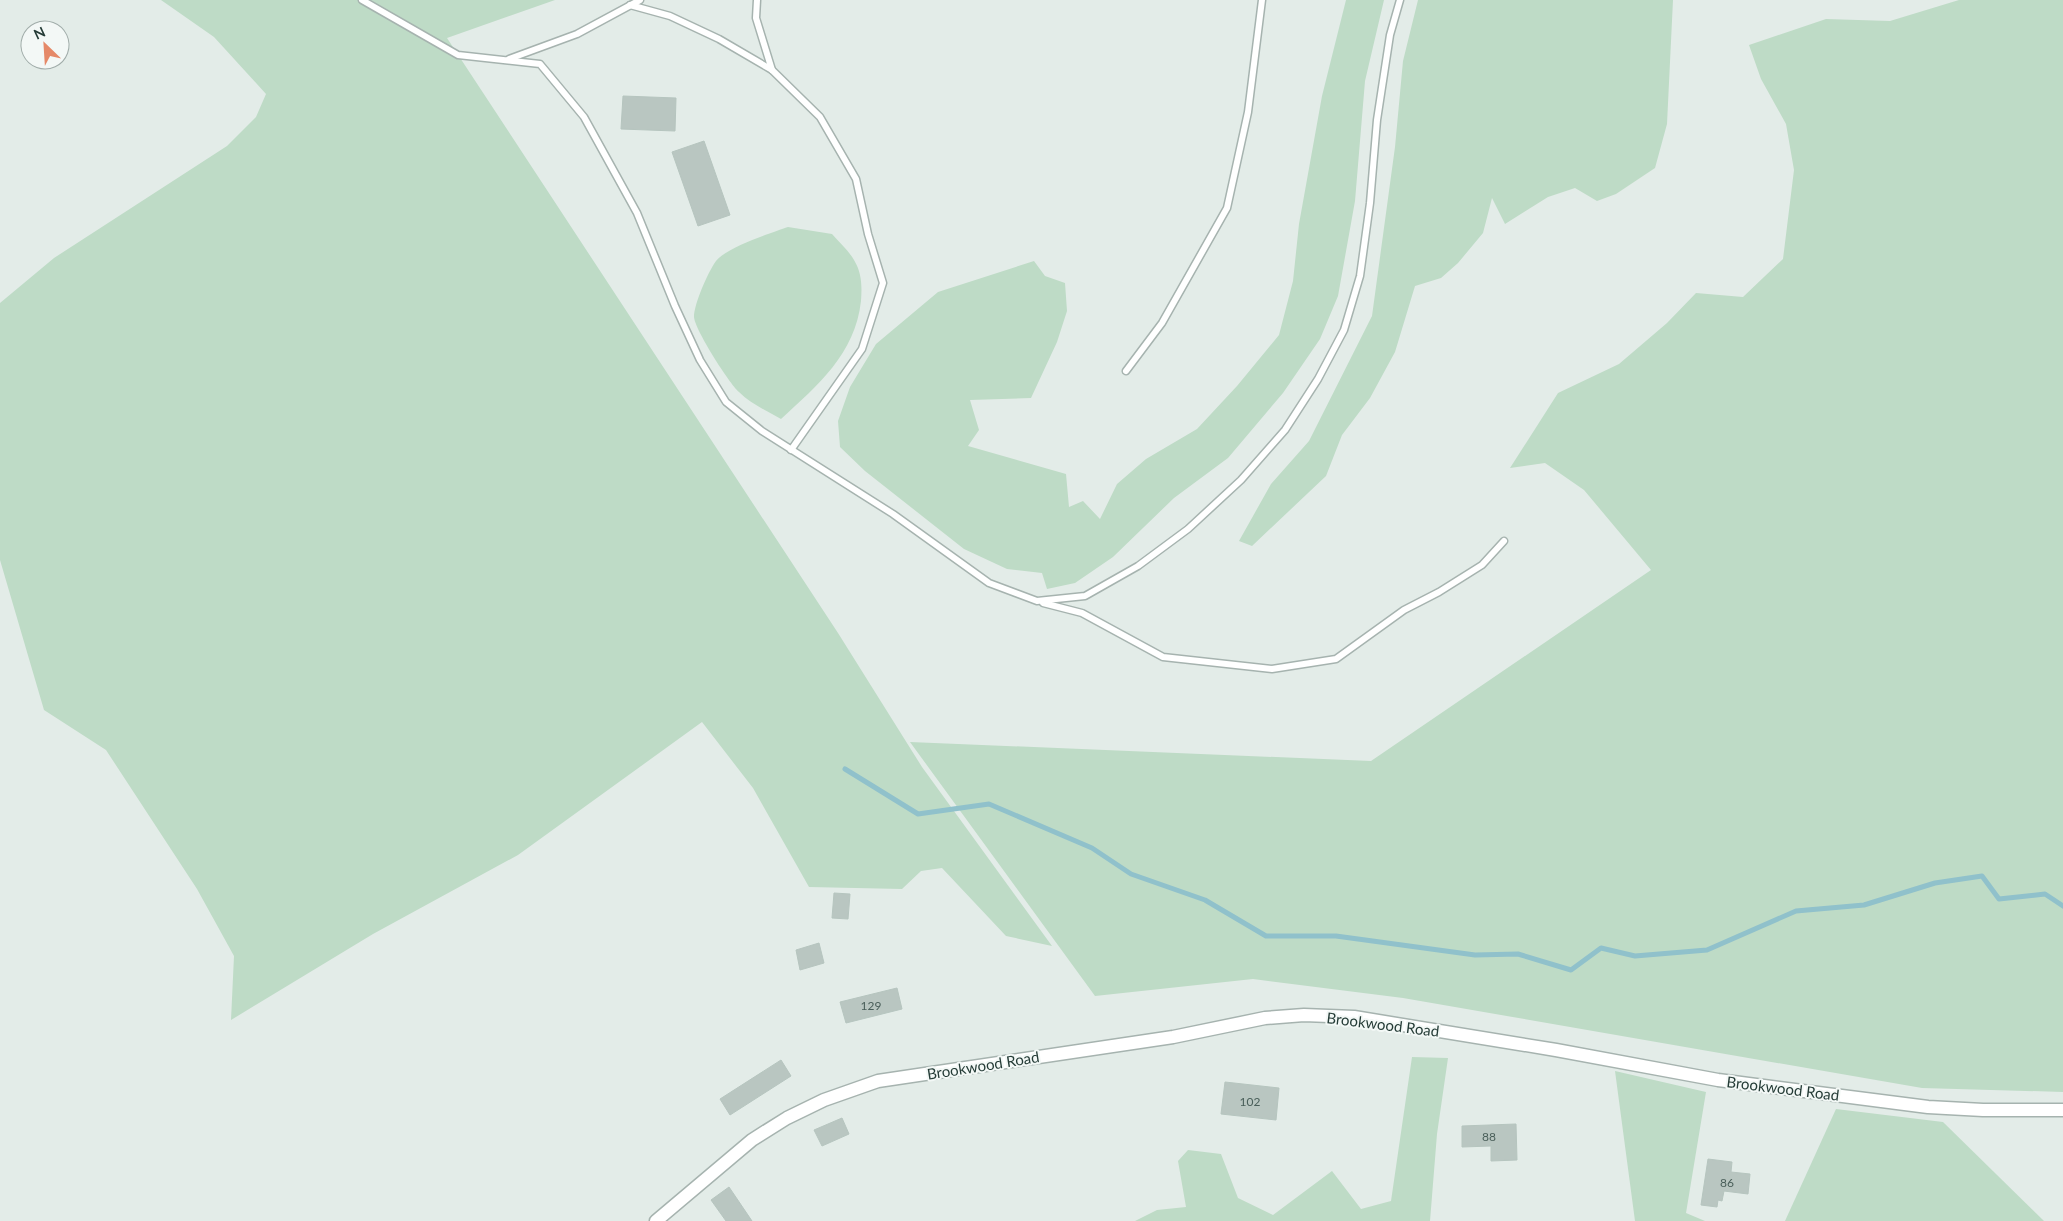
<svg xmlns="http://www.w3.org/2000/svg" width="2063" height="1221" font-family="Lato,sans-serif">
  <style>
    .green { fill: #bedbc6 }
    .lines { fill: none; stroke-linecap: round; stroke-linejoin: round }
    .stream { stroke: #90c1cb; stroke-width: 5 }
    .building { fill: #b9c6c1; stroke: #b6c5bf }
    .lane-casing { stroke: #a6b3af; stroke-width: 9 }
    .street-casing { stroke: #a6b3af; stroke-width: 15 }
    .lane { stroke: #fff; stroke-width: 6 }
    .street { stroke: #fff; stroke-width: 12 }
    .labels { text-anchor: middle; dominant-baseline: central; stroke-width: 4; stroke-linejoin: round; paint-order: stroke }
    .number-label { font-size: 12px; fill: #495e59 }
    .street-label { font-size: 15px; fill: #243b36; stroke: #f3f8f6 }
  </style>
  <rect width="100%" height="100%" fill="#e3ece8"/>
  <g class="green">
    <polygon points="161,0 555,0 447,38 838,633 922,767 1052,946 1006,936 942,868 921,871 902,889 809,887 753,788 702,722 518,855 373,934 231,1020 234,956 197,889 106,750 44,710 0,560 0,303 54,258 227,146 256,117 266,94 214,37"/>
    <polygon points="1346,0 1384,0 1365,81 1355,201 1338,296 1320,339 1283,393 1228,458 1174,498 1113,557 1075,583 1047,589 1042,573 1007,569 964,549 865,471 840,447 838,421 850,387 876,344 938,292 1034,261 1045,276 1065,283 1067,311 1057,342 1031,398 970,400 979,430 968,446 1066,474 1069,507 1083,501 1100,519 1117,484 1146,459 1197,429 1237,386 1279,335 1293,281 1299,224 1322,96"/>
    <polygon points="1418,0 1673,0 1667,124 1655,168 1616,194 1597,201 1575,188 1548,197 1505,224 1492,198 1483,233 1458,263 1441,278 1415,286 1395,352 1370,398 1342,435 1326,476 1252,546 1239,541 1271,484 1309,441 1372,316 1395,147 1403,61"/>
    <polygon points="1959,0 2063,0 2063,1092 1922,1088 1403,998 1253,979 1095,996 910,742 1371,761 1651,570 1584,490 1545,463 1510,468 1558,393 1619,364 1667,323 1696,293 1743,297 1783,259 1794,170 1786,124 1761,79 1749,45 1826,19 1890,21"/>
    <path d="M788 227 832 234C839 242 849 251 854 260 862 273 862 287 861 301 855 354 818 385 781 419 767 411 751 404 739 392 729 383 695 330 694 317 694 304 708 272 716 261 727 247 771 233 788 227Z"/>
    <polygon points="1412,1057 1448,1058 1437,1134 1430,1221 1135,1221 1157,1210 1186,1207 1178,1161 1188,1150 1221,1154 1238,1198 1273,1215 1332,1171 1361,1209 1391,1201"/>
    <polygon points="1615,1071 1706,1092 1686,1213 1705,1221 1635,1221"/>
    <polygon points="1836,1109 1943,1122 2044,1221 1785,1221"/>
  </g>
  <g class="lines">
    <polyline class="stream" points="845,769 918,814 989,804 1092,848 1131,874 1205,900 1266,936 1336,936 1475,955 1518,954 1571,970 1601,948 1635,956 1707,950 1796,911 1864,905 1935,883 1982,876 1999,899 2045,894 2063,906"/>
  </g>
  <g class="building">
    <polygon points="623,96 676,98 675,131 621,129"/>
    <polygon points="704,141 730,215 698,226 672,152"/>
    <polygon points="834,893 850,894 848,919 832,918"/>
    <polygon points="819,943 824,963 800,970 796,950"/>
    <polygon points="897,988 902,1009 846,1023 840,1002"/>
    <polygon points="781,1060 791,1076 730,1115 720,1099"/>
    <polygon points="1225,1082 1279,1088 1276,1120 1221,1114"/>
    <polygon points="842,1118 849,1134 822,1146 814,1130"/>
    <polygon points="1516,1124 1517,1160 1491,1161 1491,1146 1462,1147 1462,1126"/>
    <polygon points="1708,1159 1732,1162 1731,1172 1750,1174 1748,1194 1724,1191 1722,1201 1718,1200 1717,1207 1701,1205"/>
    <polygon points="729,1187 752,1221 726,1221 711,1200"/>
  </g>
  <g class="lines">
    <g class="lane-casing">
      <g id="lane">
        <polyline points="362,0 458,55 540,64 584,117 637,213 675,306 700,360 726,402 762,431 893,514 989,583 1037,601 1085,596 1138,566 1188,529 1241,480 1285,430 1318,379 1344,330 1360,276 1370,203 1377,120 1390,35 1400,0"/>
        <polyline points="757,0 756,18 772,70"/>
        <polyline points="630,5 670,16 719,39 772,70 820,117 856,179 868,234 883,283 862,349 791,450"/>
        <polyline points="509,59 577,34 640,0"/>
        <polyline points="1126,371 1162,323 1227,208 1248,112 1262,0"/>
        <polyline points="1043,603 1082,613 1163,657 1272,669 1336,659 1404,610 1439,592 1482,565 1504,541"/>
      </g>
    </g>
    <g class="street-casing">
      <polyline id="street" points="656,1221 752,1140 787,1118 824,1100 878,1081 1173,1037 1265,1018 1304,1015 1354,1017 1556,1050 1718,1080 1928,1107 1983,1110 2063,1110"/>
    </g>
    <use href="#lane" class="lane"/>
    <use href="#street" class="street"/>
  </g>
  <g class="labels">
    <g class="number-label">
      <text x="871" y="1005">129</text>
      <text x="1250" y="1101">102</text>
      <text x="1489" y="1136">88</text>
      <text x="1727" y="1182">86</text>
    </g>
    <g class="street-label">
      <text transform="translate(1383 1024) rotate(7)">Brookwood Road</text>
      <text transform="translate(983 1065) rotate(-9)">Brookwood Road</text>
      <text transform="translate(1783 1088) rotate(7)">Brookwood Road</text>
    </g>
  </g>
  <g transform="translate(45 45) rotate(335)"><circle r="24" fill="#f3f8f6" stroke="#a0aca9"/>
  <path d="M0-4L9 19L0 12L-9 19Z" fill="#e58968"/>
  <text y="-8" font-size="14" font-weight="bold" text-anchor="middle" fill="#243b36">N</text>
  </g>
</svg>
